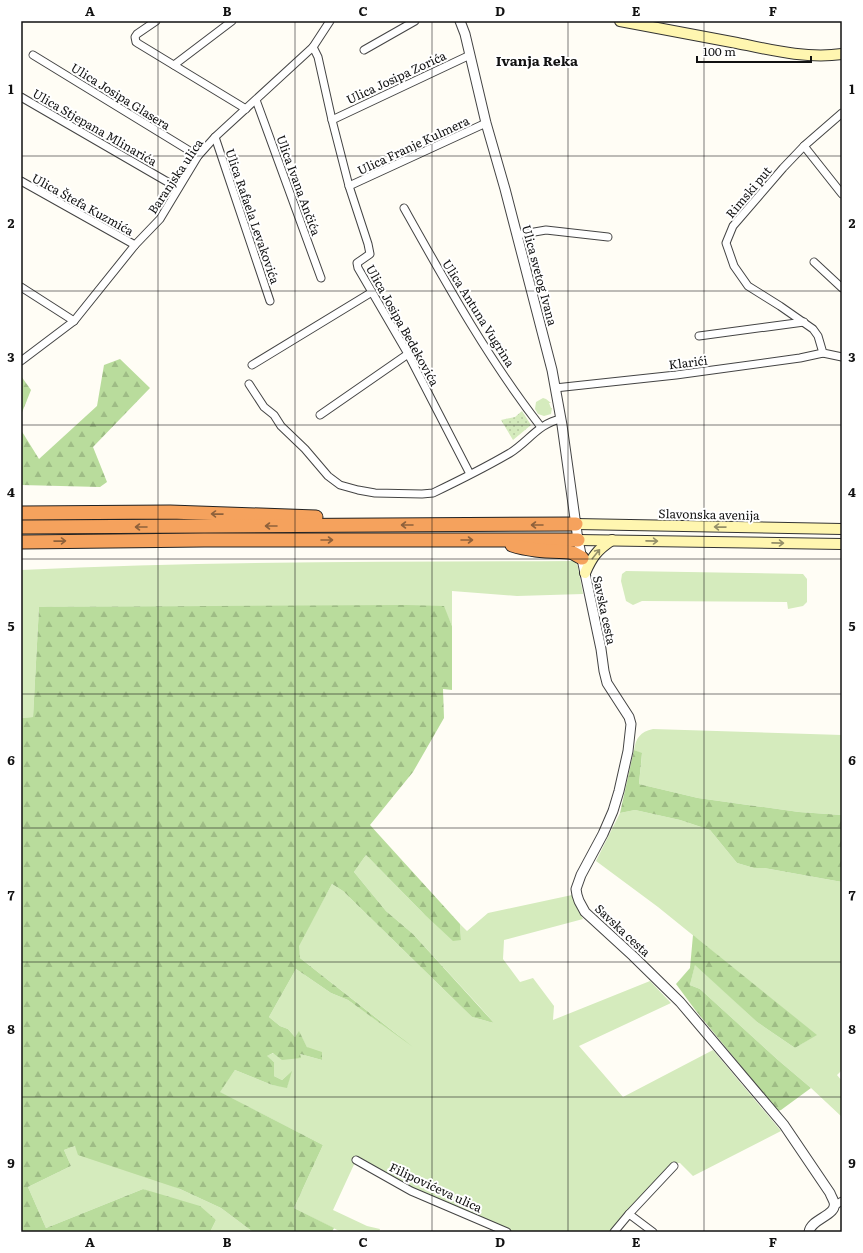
<svg xmlns="http://www.w3.org/2000/svg" width="863" height="1253" font-family="Literata,serif">
  <style>
    .grass { fill: #d5ebbd }
    .forest { fill: url(#forest-firs) }
    .park { fill: url(#park-dots) }
    .lines { fill: none; stroke-linecap: round; stroke-linejoin: round }
    .minor-casing { stroke: #444; stroke-width: 9 }
    .tertiary-casing { stroke: #444; stroke-width: 11 }
    .secondary-casing { stroke: #333; stroke-width: 12 }
    .motorway-casing { stroke: #222; stroke-width: 15 }
    .minor { stroke: #fff; stroke-width: 7 }
    .tertiary { stroke: #fff; stroke-width: 9 }
    .secondary { stroke: #fff6b0; stroke-width: 10 }
    .motorway { stroke: #f5a25d; stroke-width: 13 }
    .oneway { stroke: #8e613b }
    .oneway2 { stroke: #948f68 }
    .grid { fill: none; stroke: #111; stroke-width: 1; stroke-opacity: 0.55 }
    .labels { text-anchor: middle; dominant-baseline: central; stroke-width: 4; stroke-linejoin: round; paint-order: stroke }
    .street-label { font-size: 12px; fill: #111; stroke: #fff }
    .quarter-label { font-size: 14px; font-weight: bold; fill: #111; stroke: #fff }
    .neatline { fill: none; stroke: #111; stroke-width: 1.5 }
    .grid-label { font-size: 13px; text-anchor: middle; font-weight: bold; fill: #111 }
  </style>
  <defs>
    <pattern id="forest-firs" width="22" height="20" patternUnits="userSpaceOnUse"><rect width="22" height="20" fill="#b9dc9c"/><path d="M5 1l3.5 6h-7zM16 11l3.5 6h-7z" fill="#9ebc85"/></pattern>
    <pattern id="park-dots" width="8" height="8" patternUnits="userSpaceOnUse"><rect width="8" height="8" fill="#d5ebbd"/><path d="M2 2h.1M6 6h.1" fill="none" stroke="#b6c8a1" stroke-width="1.8" stroke-linecap="round"/></pattern>
  </defs>
  <rect width="100%" height="100%" fill="#fffdf5"/>
  <g class="grass">
    <polygon points="543,398 546,399 551,403 549,403 551,408 552,408 551,414 544,416 538,414 535,409 536,402"/>
    <path d="M575 561 578 567 583 594 517 596 452 591V626L443 606 39 607 33 717 21 718V570C206 561 391 562 575 561Z"/>
    <polygon points="626,571 803,574 807,579 807,602 803,606 788,609 787,602 642,601 633,605 626,601 621,581 622,574"/>
    <path d="M653 729 842 735V815L799 812 698 798 639 784 642 754 634 750C636 738 640 732 653 729Z"/>
    <polygon points="635,810 680,820 710,830 737,863 754,868 764,868 842,882 842,1070 837,1075 842,1081 842,1117 811,1088 778,1060 700,989 690,985 695,964 757,1022 795,1048 816,1035 658,907 596,861 620,813"/>
    <polygon points="366,855 423,913 461,940 460,924 467,931 488,913 572,895 575,904 583,919 504,940 503,959 520,982 533,978 554,1006 553,1020 650,981 671,1003 579,1046 623,1097 713,1050 781,1131 693,1176 680,1163 674,1163 611,1232 512,1232 416,1190 357,1158 333,1210 367,1226 380,1229 379,1232 341,1232 294,1208 323,1145 219,1092 235,1070 272,1085 287,1087 291,1072 282,1080 274,1076 274,1062 266,1056 274,1053 300,1058 300,1054 322,1060 307,1047 299,1032 295,1037 288,1029 280,1026 269,1017 296,969 331,993 348,1000 403,1039 300,958 298,946 332,884 343,891 472,1017 494,1023 479,1006 413,934 386,911 354,872"/>
    <polygon points="75,1146 180,1189 221,1208 253,1232 210,1232 216,1220 143,1189 46,1228 28,1187 71,1166 64,1150"/>
  </g>
  <g class="forest">
    <polygon points="120,359 150,388 93,447 107,482 100,487 21,485 21,430 39,459 97,406 104,365"/>
    <polygon points="21,376 31,390 21,415"/>
    <polygon points="406,605 444,606 452,626 452,690 443,689 444,718 413,772 370,825 460,924 461,940 453,941 423,913 366,855 354,872 386,911 413,934 494,1023 472,1017 343,891 332,884 299,946 300,958 413,1047 348,1000 331,993 296,969 269,1017 280,1026 288,1029 295,1037 299,1031 307,1047 322,1052 322,1060 300,1054 301,1058 282,1060 273,1053 267,1056 274,1062 274,1076 282,1080 292,1071 287,1088 272,1085 235,1070 220,1092 323,1145 294,1208 334,1228 332,1232 253,1232 221,1208 180,1189 78,1155 75,1146 64,1150 71,1166 28,1187 46,1228 143,1189 200,1206 216,1220 210,1232 21,1232 21,718 33,717 39,607"/>
    <polygon points="634,750 642,753 639,784 698,798 799,812 842,815 842,882 764,868 754,868 737,863 710,830 680,820 635,810 620,813"/>
    <polygon points="693,935 817,1035 795,1048 757,1022 695,965 690,985 700,989 778,1060 811,1088 781,1110 778,1111 696,1011 676,984 690,968"/>
  </g>
  <polygon class="park" points="522,411 531,425 513,440 501,420 515,417"/>
  <g class="lines">
    <g class="minor-casing">
      <g id="minor">
        <polyline points="156,21 137,34 135,37 136,42 139,44 246,109"/>
        <polyline points="313,47 318,57 332,120 349,186 368,244 370,254 357,263 358,268 408,354 470,474"/>
        <polyline points="364,50 415,21"/>
        <polyline points="33,55 198,156"/>
        <polyline points="174,65 232,21"/>
        <polyline points="21,97 178,188"/>
        <polyline points="256,100 321,278"/>
        <polyline points="842,113 804,146 783,168 733,226 726,243 734,266 748,286 780,306 813,329 818,336 823,353 842,357"/>
        <polyline points="332,120 470,55"/>
        <polyline points="215,137 270,301"/>
        <polyline points="804,146 842,194"/>
        <polyline points="21,181 135,245"/>
        <polyline points="349,186 486,123"/>
        <path d="M404 208C446 283 488 359 541 427"/>
        <polyline points="517,235 546,230 608,237"/>
        <polyline points="814,262 842,288"/>
        <polyline points="21,287 74,321"/>
        <polyline points="699,336 804,322"/>
        <polyline points="21,361 74,321 135,245 160,219 198,156 215,137 313,47 330,21"/>
        <polyline points="252,365 372,292"/>
        <path d="M249 384 264 407 274 415 281 426 305 449 328 476 340 485 358 490 375 493 422 494 433 493C458 481 486 467 510 453 528 442 539 423 561 419"/>
        <polyline points="555,388 676,375 800,358 823,353"/>
        <polyline points="320,415 408,354"/>
        <polyline points="356,1160 411,1191 507,1232"/>
        <polyline points="834,1206 842,1201"/>
        <polyline points="629,1214 674,1166"/>
        <polyline points="614,1232 629,1214 653,1232"/>
      </g>
    </g>
    <g class="tertiary-casing">
      <path id="tertiary" d="M460 21 465 34 486 123 505 189 552 370 562 425 578 540 601 649 604 671 607 683 629 717 631 724 628 751 619 791 613 811 603 834 581 875 576 889 577 895 579 901 585 912 633 956 680 1002 784 1125 830 1193C831 1196 833 1199 834 1202 838 1216 811 1218 809 1232"/>
    </g>
    <g class="secondary-casing">
      <g id="secondary">
        <path d="M620 21C659 28 698 36 737 43 771 50 807 59 842 54"/>
        <polyline points="576,524 842,529"/>
        <polyline points="578,540 842,544"/>
        <path d="M585 573C592 557 597 550 612 540"/>
      </g>
    </g>
    <g class="motorway-casing">
      <g id="motorway">
        <polyline points="21,513 170,512 316,517"/>
        <polyline points="21,527 576,524"/>
        <polyline points="21,542 204,540 578,540"/>
        <path d="M512 545C530 551 550 551 568 552L573 553 582 558"/>
      </g>
    </g>
    <use href="#minor" class="minor"/>
    <use href="#tertiary" class="tertiary"/>
    <use href="#secondary" class="secondary"/>
    <use href="#motorway" class="motorway"/>
  </g>
  <defs><path id="oneway-shaft" d="M-6 0H5M1.5-3L5.5 0L1.5 3" fill="none" stroke-width="1.6" stroke-linecap="round" stroke-linejoin="round"/></defs>
  <g class="oneway">
    <use href="#oneway-shaft" transform="translate(217 514) rotate(-179)"/>
    <use href="#oneway-shaft" transform="translate(407 525) rotate(180)"/>
    <use href="#oneway-shaft" transform="translate(537 525) rotate(180)"/>
    <use href="#oneway-shaft" transform="translate(271 526) rotate(180)"/>
    <use href="#oneway-shaft" transform="translate(141 527) rotate(180)"/>
    <use href="#oneway-shaft" transform="translate(327 540)"/>
    <use href="#oneway-shaft" transform="translate(467 540)"/>
    <use href="#oneway-shaft" transform="translate(60 541) rotate(-1)"/>
  </g>
  <g class="oneway2">
    <use href="#oneway-shaft" transform="translate(720 527) rotate(-179)"/>
    <use href="#oneway-shaft" transform="translate(652 541) rotate(1)"/>
    <use href="#oneway-shaft" transform="translate(778 543) rotate(1)"/>
    <use href="#oneway-shaft" transform="translate(596 554) rotate(-51)"/>
  </g>
  <path class="grid" d="M158 21V1232M295 21V1232M432 21V1232M568 21V1232M704 21V1232M21 156H842M21 291H842M21 425H842M21 559H842M21 694H842M21 828H842M21 962H842M21 1097H842"/>
  <g class="labels">
    <g class="street-label">
      <text transform="translate(396 77) rotate(-25)">Ulica Josipa Zorića</text>
      <text transform="translate(121 96) rotate(32)">Ulica Josipa Glasera</text>
      <text transform="translate(95 127) rotate(30)">Ulica Stjepana Mlinarića</text>
      <text transform="translate(413 145) rotate(-25)">Ulica Franje Kulmera</text>
      <text transform="translate(175 176) rotate(-56)">Baranjska ulica</text>
      <text transform="translate(299 185) rotate(70)">Ulica Ivana Ančića</text>
      <text transform="translate(748 192) rotate(-50)">Rimski put</text>
      <text transform="translate(83 204) rotate(29)">Ulica Štefa Kuzmića</text>
      <text transform="translate(253 216) rotate(71)">Ulica Rafaela Levakovića</text>
      <text transform="translate(540 275) rotate(75)">Ulica svetog Ivana</text>
      <text transform="translate(479 313) rotate(58)">Ulica Antuna Vugrina</text>
      <text transform="translate(403 325) rotate(61)">Ulica Josipa Bedekovića</text>
      <text transform="translate(688 362) rotate(-7)">Klarići</text>
      <text transform="translate(709 514) rotate(1)">Slavonska avenija</text>
      <text transform="translate(605 610) rotate(78)">Savska cesta</text>
      <text transform="translate(623 930) rotate(43)">Savska cesta</text>
      <text transform="translate(436 1187) rotate(25)">Filipovićeva ulica</text>
    </g>
    <g class="quarter-label">
      <text x="537" y="60">Ivanja Reka</text>
    </g>
  </g>
  <rect width="863" height="1253" fill="none" stroke="#ffffff" stroke-width="44"/>
  <path d="M697 56v6h114v-6" fill="none" stroke="#111111" stroke-width="2"/>
  <text x="703" y="56" font-size="12" fill="#111111" stroke="#ffffff" stroke-width="3" paint-order="stroke">100 m</text>
  <rect x="22" y="22" width="819" height="1209" class="neatline"/>
  <g class="grid-label">
    <text x="90" y="16">A</text>
    <text x="227" y="16">B</text>
    <text x="363" y="16">C</text>
    <text x="500" y="16">D</text>
    <text x="636" y="16">E</text>
    <text x="773" y="16">F</text>
    <text x="11" y="94">1</text>
    <text x="852" y="94">1</text>
    <text x="11" y="228">2</text>
    <text x="852" y="228">2</text>
    <text x="11" y="362">3</text>
    <text x="852" y="362">3</text>
    <text x="11" y="497">4</text>
    <text x="852" y="497">4</text>
    <text x="11" y="631">5</text>
    <text x="852" y="631">5</text>
    <text x="11" y="765">6</text>
    <text x="852" y="765">6</text>
    <text x="11" y="900">7</text>
    <text x="852" y="900">7</text>
    <text x="11" y="1034">8</text>
    <text x="852" y="1034">8</text>
    <text x="11" y="1168">9</text>
    <text x="852" y="1168">9</text>
    <text x="90" y="1247">A</text>
    <text x="227" y="1247">B</text>
    <text x="363" y="1247">C</text>
    <text x="500" y="1247">D</text>
    <text x="636" y="1247">E</text>
    <text x="773" y="1247">F</text>
  </g>
</svg>
